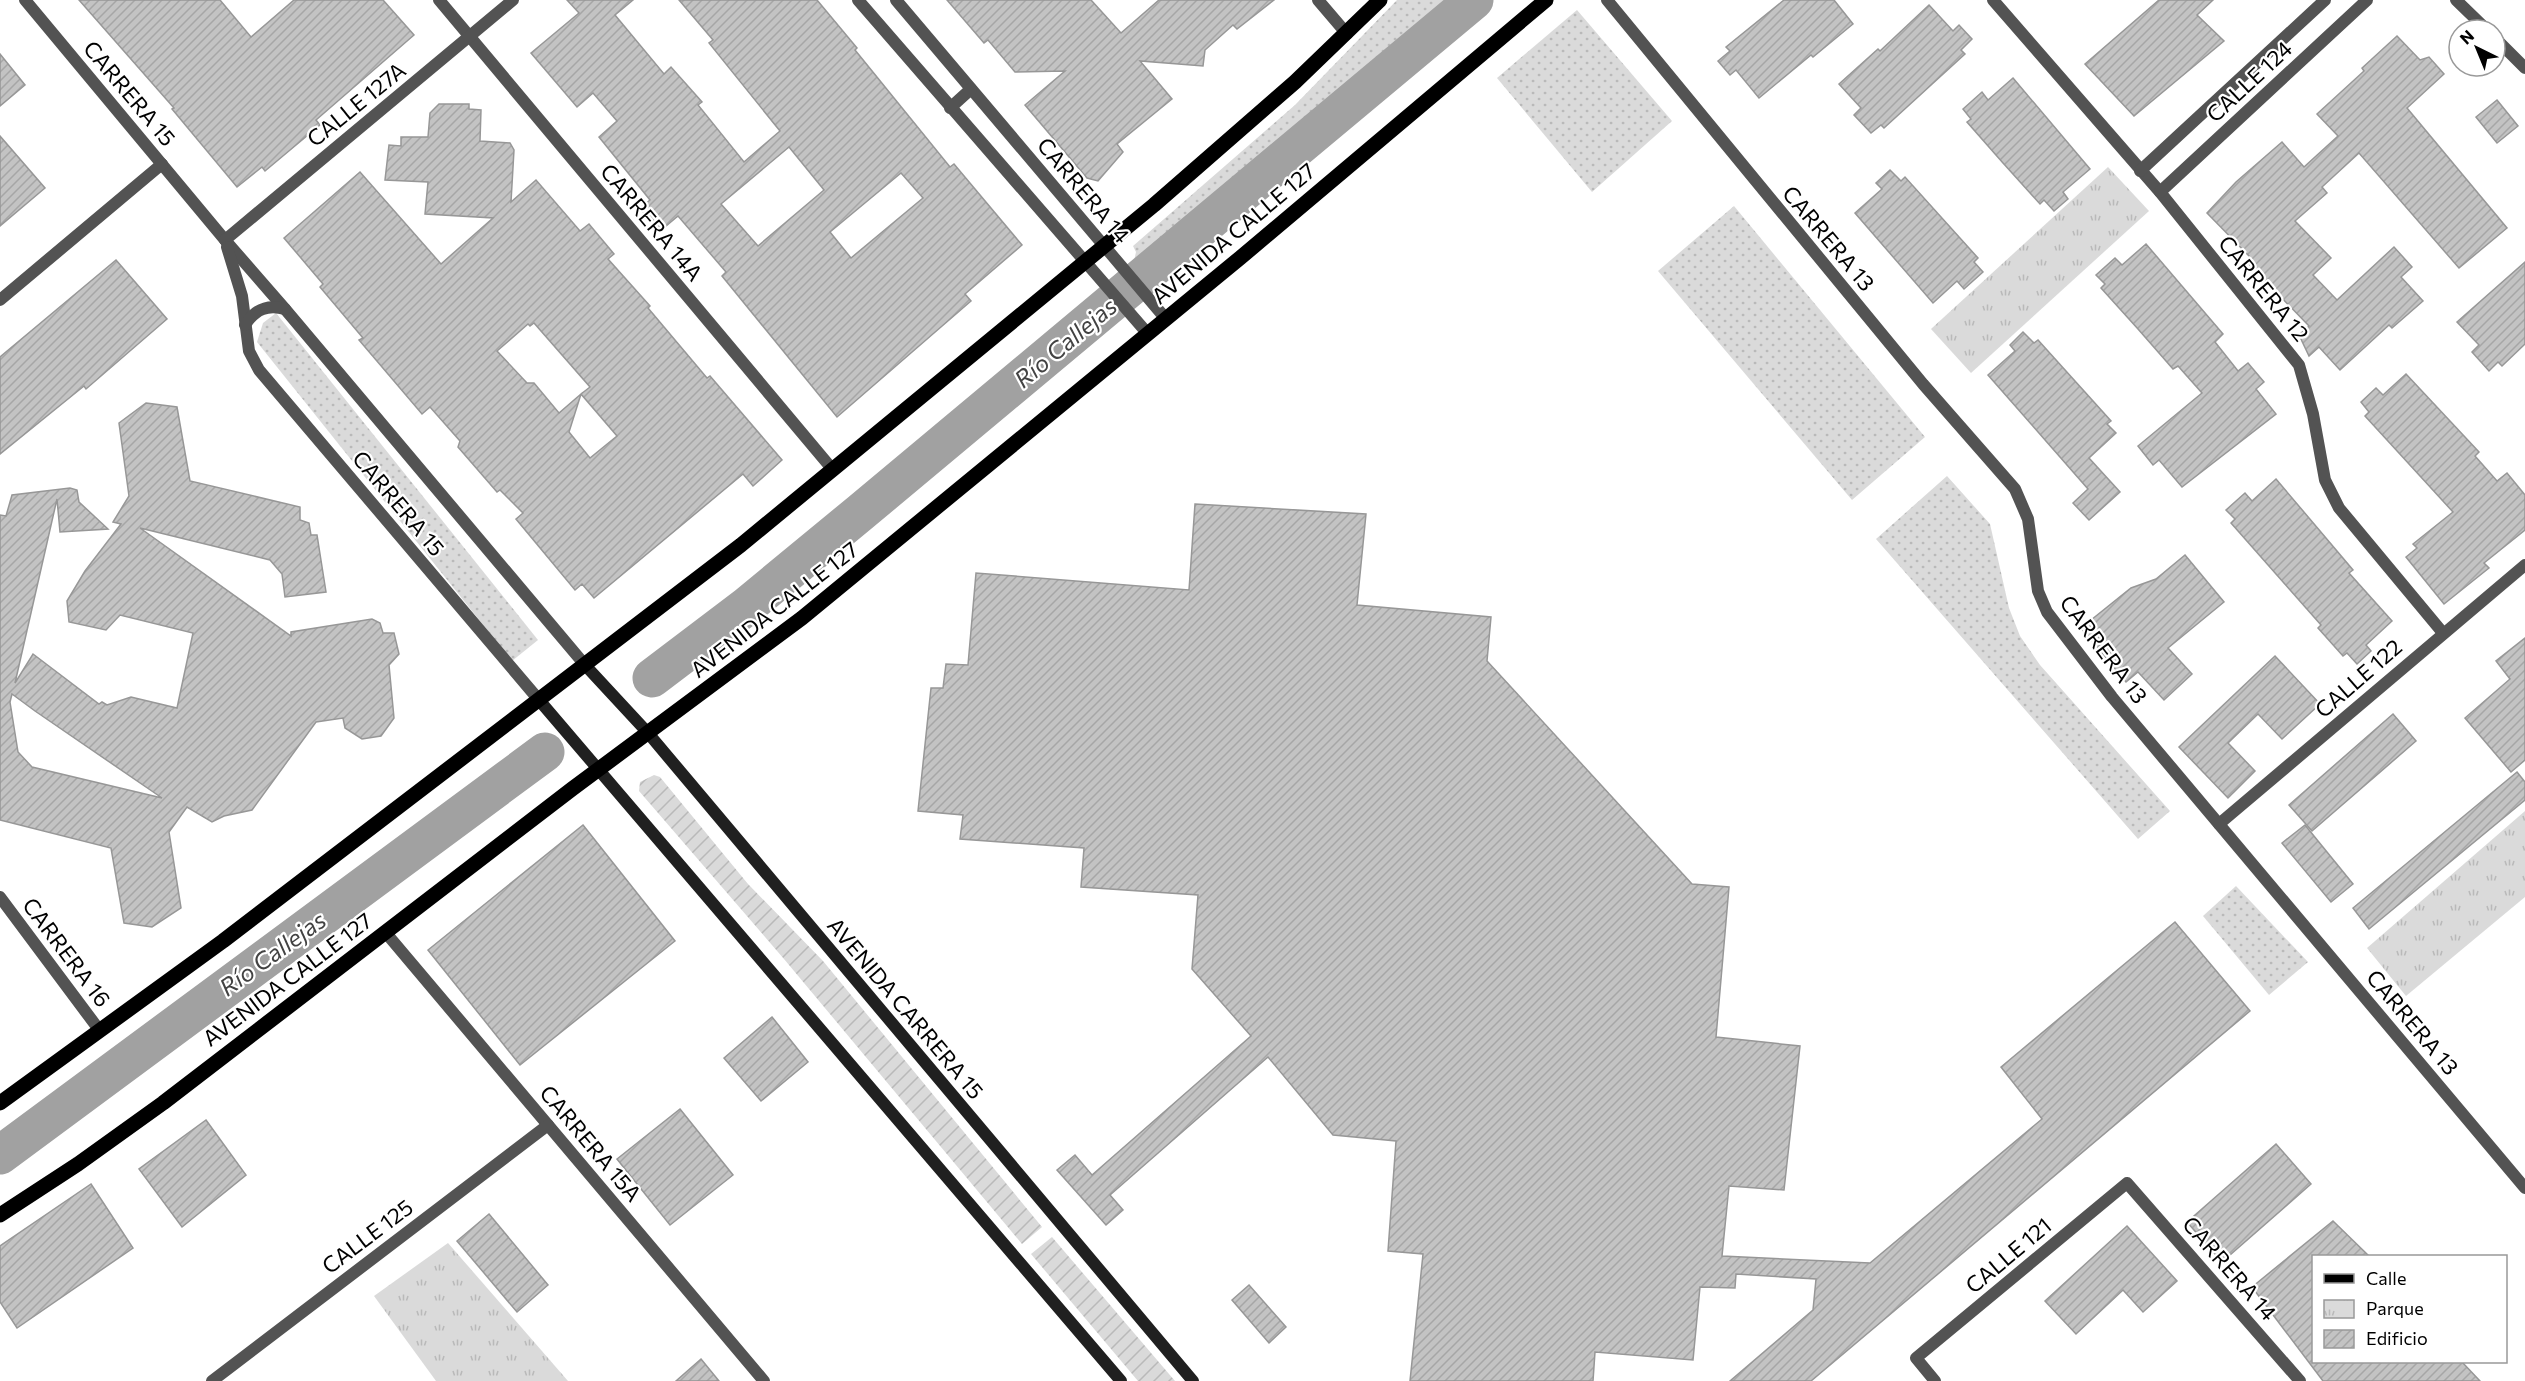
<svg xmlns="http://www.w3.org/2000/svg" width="2525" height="1381" font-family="Commissioner,sans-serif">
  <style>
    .grass { fill: url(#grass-dots) }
    .park { fill: url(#park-tufts) }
    .garden { fill: url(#garden-furrows) }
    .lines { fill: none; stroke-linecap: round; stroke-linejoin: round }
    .river { stroke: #a1a1a1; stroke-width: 39 }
    .building { fill: url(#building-hatch); stroke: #979797; stroke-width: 1.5; fill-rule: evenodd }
    .minor { stroke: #535353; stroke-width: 12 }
    .tertiary { stroke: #535353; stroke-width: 12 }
    .secondary { stroke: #202020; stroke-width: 12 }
    .primary { stroke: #000; stroke-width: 15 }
    .labels { text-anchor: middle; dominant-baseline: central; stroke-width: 4.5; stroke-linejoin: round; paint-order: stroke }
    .street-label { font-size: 22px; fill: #000; stroke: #fff }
    .water-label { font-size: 24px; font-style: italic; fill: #424242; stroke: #fff }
  </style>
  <defs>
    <pattern id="grass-dots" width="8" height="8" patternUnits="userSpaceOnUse" patternTransform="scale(1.5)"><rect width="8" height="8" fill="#dadada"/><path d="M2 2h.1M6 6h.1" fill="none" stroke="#b9b9b9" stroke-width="1.8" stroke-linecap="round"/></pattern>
    <pattern id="park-tufts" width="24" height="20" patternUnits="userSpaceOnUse" patternTransform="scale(1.5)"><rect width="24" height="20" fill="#dadada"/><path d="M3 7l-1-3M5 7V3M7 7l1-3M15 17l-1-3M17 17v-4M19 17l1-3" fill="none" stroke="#b9b9b9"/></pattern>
    <pattern id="garden-furrows" width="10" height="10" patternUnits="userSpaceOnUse" patternTransform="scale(1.5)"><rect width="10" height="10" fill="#dadada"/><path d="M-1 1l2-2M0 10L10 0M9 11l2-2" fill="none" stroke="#b9b9b9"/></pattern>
    <pattern id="building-hatch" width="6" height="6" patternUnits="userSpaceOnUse" patternTransform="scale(1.5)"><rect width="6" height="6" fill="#c3c3c3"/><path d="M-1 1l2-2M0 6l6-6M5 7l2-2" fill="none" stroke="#a6a6a6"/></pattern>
  </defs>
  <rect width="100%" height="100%" fill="#fff"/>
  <g class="grass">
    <polygon points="1397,0 1447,0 1134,261 1136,252 1133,246 1295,105"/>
    <polygon points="1577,10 1672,121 1592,192 1497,78"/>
    <polygon points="1734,206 1925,437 1852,500 1658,271"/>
    <polygon points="276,313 538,640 512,661 257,342 263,323"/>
    <polygon points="1947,476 1990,524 2009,608 2020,636 2040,665 2170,811 2138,839 1876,539"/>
    <polygon points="2236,886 2308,962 2269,995 2203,916"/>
  </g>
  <g class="park">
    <polygon points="2108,167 2149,211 1971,373 1931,329"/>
    <polygon points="2525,811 2525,897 2406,996 2367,948"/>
    <polygon points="448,1243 568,1381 436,1381 374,1296"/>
  </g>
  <g class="garden">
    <polygon points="654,775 660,777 748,884 823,961 1042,1227 1022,1244 784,959 639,791 640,782"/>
    <polygon points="1052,1237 1175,1381 1138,1381 1031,1254"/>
  </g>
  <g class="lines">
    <g class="river">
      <polyline points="652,678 747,606 861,512 1474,0"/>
      <polyline points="0,1155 545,752"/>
    </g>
  </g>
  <g class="building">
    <polygon points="79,0 220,0 251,37 294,0 383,0 414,35 316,120 320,125 265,171 262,167 237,187 172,109 174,108"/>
    <path d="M567 0H633L615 15 664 74 671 67 702 102 698 105 744 162 780 131 709 43 713 40 679 0H817L857 48 855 50 950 167 954 164 1022 245 965 294 971 301 837 417 722 276 726 272 678 216 659 232 640 208 650 200 599 137 617 121 593 93 577 107 531 53 579 13ZM789 147 824 190 758 246 721 204ZM901 173 923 198 851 258 830 232Z"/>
    <polygon points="947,0 1091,0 1121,33 1159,0 1274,0 1237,29 1233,25 1205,50 1203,66 1140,61 1172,99 1117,144 1123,152 1098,181 1087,178 1025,105 1065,71 1015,72 988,40 984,43"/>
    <polygon points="1784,0 1834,0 1853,24 1813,57 1811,55 1759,98 1736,70 1730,75 1718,61 1730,51 1726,47"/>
    <polygon points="2159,0 2213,0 2197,15 2224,41 2134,116 2085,64"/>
    <polygon points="1929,5 1953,31 1959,25 1972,39 1961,50 1965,54 1884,128 1881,125 1871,133 1854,115 1861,108 1839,84 1878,49 1880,51"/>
    <polygon points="2397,36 2420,60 2429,57 2444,74 2407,108 2507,228 2459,268 2359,153 2322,187 2327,193 2295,221 2331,258 2313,275 2337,300 2394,247 2412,267 2401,277 2423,301 2392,328 2389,325 2340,370 2319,347 2309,356 2299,335 2309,326 2246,261 2250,257 2207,213 2236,182 2282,142 2304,167 2338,136 2317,114 2364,71 2362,68"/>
    <polygon points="0,54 25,85 0,106"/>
    <polygon points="2013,78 2090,169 2063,192 2068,199 2054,211 2044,200 2040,204 2003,163 1967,122 1971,119 1963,109 1982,92 1988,100"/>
    <polygon points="2497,100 2518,126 2497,143 2476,117"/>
    <path d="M439 104H469V109L481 110 480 141 510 143 514 150 511 202 536 180 580 231 589 224 614 254 608 259 650 306 648 308 707 378 710 376 782 460 753 486 743 474 594 598 582 584 575 590 516 519 523 513 500 490 497 492 458 447 460 441 430 407 422 414 359 340 363 338 320 287 323 284 284 238 360 172 441 264 493 218 425 214 428 182 385 180 389 145 401 146V137H428L430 113ZM534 323 590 387 581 394 617 436 590 458 569 432 581 394 559 413 534 383H527L497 351 528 324 530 326Z"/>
    <polygon points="0,136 45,188 0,226"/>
    <polygon points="1890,170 1901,181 1905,177 1978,258 1974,262 1983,272 1964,289 1957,281 1933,303 1855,213 1882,189 1876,183"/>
    <polygon points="2146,244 2223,334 2215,342 2238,371 2248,363 2264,382 2256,389 2276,414 2182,487 2159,460 2153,465 2138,446 2202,393 2178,366 2173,369 2138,329 2101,288 2105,284 2096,275 2115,258 2122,265"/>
    <polygon points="116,260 167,319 86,389 84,386 0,454 0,357"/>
    <polygon points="2525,262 2525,344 2502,366 2498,362 2489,371 2472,352 2479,345 2457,322"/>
    <polygon points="2023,332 2034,343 2038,340 2111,421 2107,424 2116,433 2089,458 2120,492 2089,520 2073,503 2088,489 1988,375 2015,351 2010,345"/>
    <polygon points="2406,374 2479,452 2475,456 2497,481 2507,473 2525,495 2525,530 2484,563 2489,568 2444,604 2406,557 2417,548 2413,544 2453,512 2365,416 2369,412 2361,402 2376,388 2383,395"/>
    <path d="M146 403 177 407 190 481 300 507V520L309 523 311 535H317L326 592 285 597 282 574 270 560 140 528 291 636V632L372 619 380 623 383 633H394L399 654 389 665 394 718 381 736 362 739 345 728 343 718 316 722 252 810 224 816 212 822 187 807 169 832 181 908 152 927 124 923 111 848 0 820V515L6 516 12 495 70 488 77 490 79 502 108 529 60 532 57 499 15 683 33 654 99 704 102 702 107 705 131 697 177 708 193 633 120 615 106 630 69 622 67 601 85 571 121 524 113 522 129 496 119 423ZM12 694 35 711 162 798 32 767 18 752 10 702Z"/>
    <polygon points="2276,479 2353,570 2349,573 2392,621 2366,645 2371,651 2357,664 2347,653 2343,656 2318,628 2321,625 2231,523 2235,519 2226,510 2245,493 2252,501"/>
    <polygon points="1195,504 1366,514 1357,605 1491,617 1487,661 1692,884 1729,887 1716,1037 1800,1046 1784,1190 1729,1186 1722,1256 1870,1263 2042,1119 2001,1067 2175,922 2250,1011 1811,1381 1730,1381 1813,1310 1816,1279 1736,1274 1735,1288 1700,1287 1693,1360 1595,1352 1593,1381 1410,1381 1423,1254 1388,1251 1396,1141 1333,1135 1268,1057 1110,1195 1123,1210 1106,1225 1057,1170 1075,1155 1092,1175 1251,1036 1192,969 1198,895 1081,887 1084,848 960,839 963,815 918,811 931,688 943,688 946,664 968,665 976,573 1189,590"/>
    <polygon points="2185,555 2224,602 2168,648 2192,674 2164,700 2138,672 2126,682 2081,628 2131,588 2156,579"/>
    <polygon points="2525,638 2525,760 2511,772 2465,718 2510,679 2496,661"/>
    <polygon points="2275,656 2320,704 2282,739 2258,714 2228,743 2255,771 2228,798 2179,747"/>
    <polygon points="2393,714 2416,741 2312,831 2289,805"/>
    <polygon points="2517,772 2525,782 2525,800 2369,929 2353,908"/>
    <polygon points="583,825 675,941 520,1065 428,950"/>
    <polygon points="2305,825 2353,884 2331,902 2282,843"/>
    <polygon points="772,1017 808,1062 761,1101 724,1058"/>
    <polygon points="680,1109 733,1175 670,1225 617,1159"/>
    <polygon points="206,1120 246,1175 182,1227 139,1169"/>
    <polygon points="2276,1144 2311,1184 2222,1262 2187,1222"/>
    <polygon points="91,1184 133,1248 17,1328 0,1302 0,1246"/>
    <polygon points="489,1214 548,1285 517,1312 457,1241"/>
    <polygon points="2333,1221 2370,1257 2313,1257 2313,1362 2462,1362 2480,1381 2323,1381 2252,1287"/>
    <polygon points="2127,1226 2177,1281 2143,1312 2123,1290 2076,1334 2045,1301"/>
    <polygon points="1249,1285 1286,1327 1269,1343 1232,1300"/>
    <polygon points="701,1359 719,1381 676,1381"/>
  </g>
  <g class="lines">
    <g class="minor">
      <polyline points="25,0 225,240 285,309 585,665"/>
      <polyline points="439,0 833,470"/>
      <polyline points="858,0 1148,334"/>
      <polyline points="896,0 1166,319"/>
      <polyline points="1318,0 1347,34"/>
      <polyline points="1993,0 2160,192 2299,365 2313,414 2325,480 2339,508 2443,633"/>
      <polyline points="2456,0 2487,30"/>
      <polyline points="2495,38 2525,68"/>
      <polyline points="950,108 971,89"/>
      <polyline points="2140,171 2325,0"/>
      <polyline points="2160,192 2367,0"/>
      <polyline points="225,240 513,0"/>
      <polyline points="227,247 242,296 249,351 259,370 539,700"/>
      <polyline points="0,300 162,164"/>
      <path d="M245 325C255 309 268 304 285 309"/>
      <polyline points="2219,824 2525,565"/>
      <polyline points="0,897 100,1031"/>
      <polyline points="386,933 764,1381"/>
      <polyline points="212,1381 548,1125"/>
      <polyline points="1935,1381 1916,1358 2127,1183 2300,1381"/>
    </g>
    <polyline class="tertiary" points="1607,0 1923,384 2015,489 2028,519 2038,591 2047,612 2112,697 2525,1188"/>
    <g class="secondary">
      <polyline points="585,665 648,733 1193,1381"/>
      <polyline points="539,700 1121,1381"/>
    </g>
    <g class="primary">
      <polyline points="0,1103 223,941 741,545 1154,205 1295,82 1380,0"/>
      <polyline points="0,1215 78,1164 163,1103 572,789 802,618 1240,258 1546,0"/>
    </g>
  </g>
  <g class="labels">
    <g class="street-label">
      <text transform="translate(2249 81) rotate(-43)">CALLE 124</text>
      <text transform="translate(130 93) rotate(50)">CARRERA 15</text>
      <text transform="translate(356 104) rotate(-39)">CALLE 127A</text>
      <text transform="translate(1084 190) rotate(50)">CARRERA 14</text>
      <text transform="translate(652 222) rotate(50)">CARRERA 14A</text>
      <text transform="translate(1233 233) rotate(-40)">AVENIDA CALLE 127</text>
      <text transform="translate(1829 238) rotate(50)">CARRERA 13</text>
      <text transform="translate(2264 288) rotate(51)">CARRERA 12</text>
      <text transform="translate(399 503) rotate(50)">CARRERA 15</text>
      <text transform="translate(774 609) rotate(-38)">AVENIDA CALLE 127</text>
      <text transform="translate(2104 649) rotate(53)">CARRERA 13</text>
      <text transform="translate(2358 678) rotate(-41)">CALLE 122</text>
      <text transform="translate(67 952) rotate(53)">CARRERA 16</text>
      <text transform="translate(287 979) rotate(-37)">AVENIDA CALLE 127</text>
      <text transform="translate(906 1008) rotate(50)">AVENIDA CARRERA 15</text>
      <text transform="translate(2413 1022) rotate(50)">CARRERA 13</text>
      <text transform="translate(591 1143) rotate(50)">CARRERA 15A</text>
      <text transform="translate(367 1236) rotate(-37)">CALLE 125</text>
      <text transform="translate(2008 1255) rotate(-40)">CALLE 121</text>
      <text transform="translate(2230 1268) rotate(49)">CARRERA 14</text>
    </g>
    <g class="water-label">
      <text transform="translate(1065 342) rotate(-40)">Río Callejas</text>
      <text transform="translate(272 953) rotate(-36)">Río Callejas</text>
    </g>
  </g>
  <rect x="2312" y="1255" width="195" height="108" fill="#ffffff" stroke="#999999" stroke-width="1.5"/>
  <rect x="2324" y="1274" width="30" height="9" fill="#000000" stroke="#999999" stroke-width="1.5"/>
  <text x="2366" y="1285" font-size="18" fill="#000000">Calle</text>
  <rect x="2324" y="1300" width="30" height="18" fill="url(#park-tufts)" stroke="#999999" stroke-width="1.5"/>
  <text x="2366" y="1315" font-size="18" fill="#000000">Parque</text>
  <rect x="2324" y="1330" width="30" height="18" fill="url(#building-hatch)" stroke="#999999" stroke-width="1.5"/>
  <text x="2366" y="1345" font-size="18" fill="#000000">Edificio</text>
  <g transform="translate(2477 48) rotate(317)"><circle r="28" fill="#ffffff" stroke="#999999" stroke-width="1.5"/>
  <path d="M0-4.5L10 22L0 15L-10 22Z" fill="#000000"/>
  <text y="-9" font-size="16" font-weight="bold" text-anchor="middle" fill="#000000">N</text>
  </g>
</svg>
